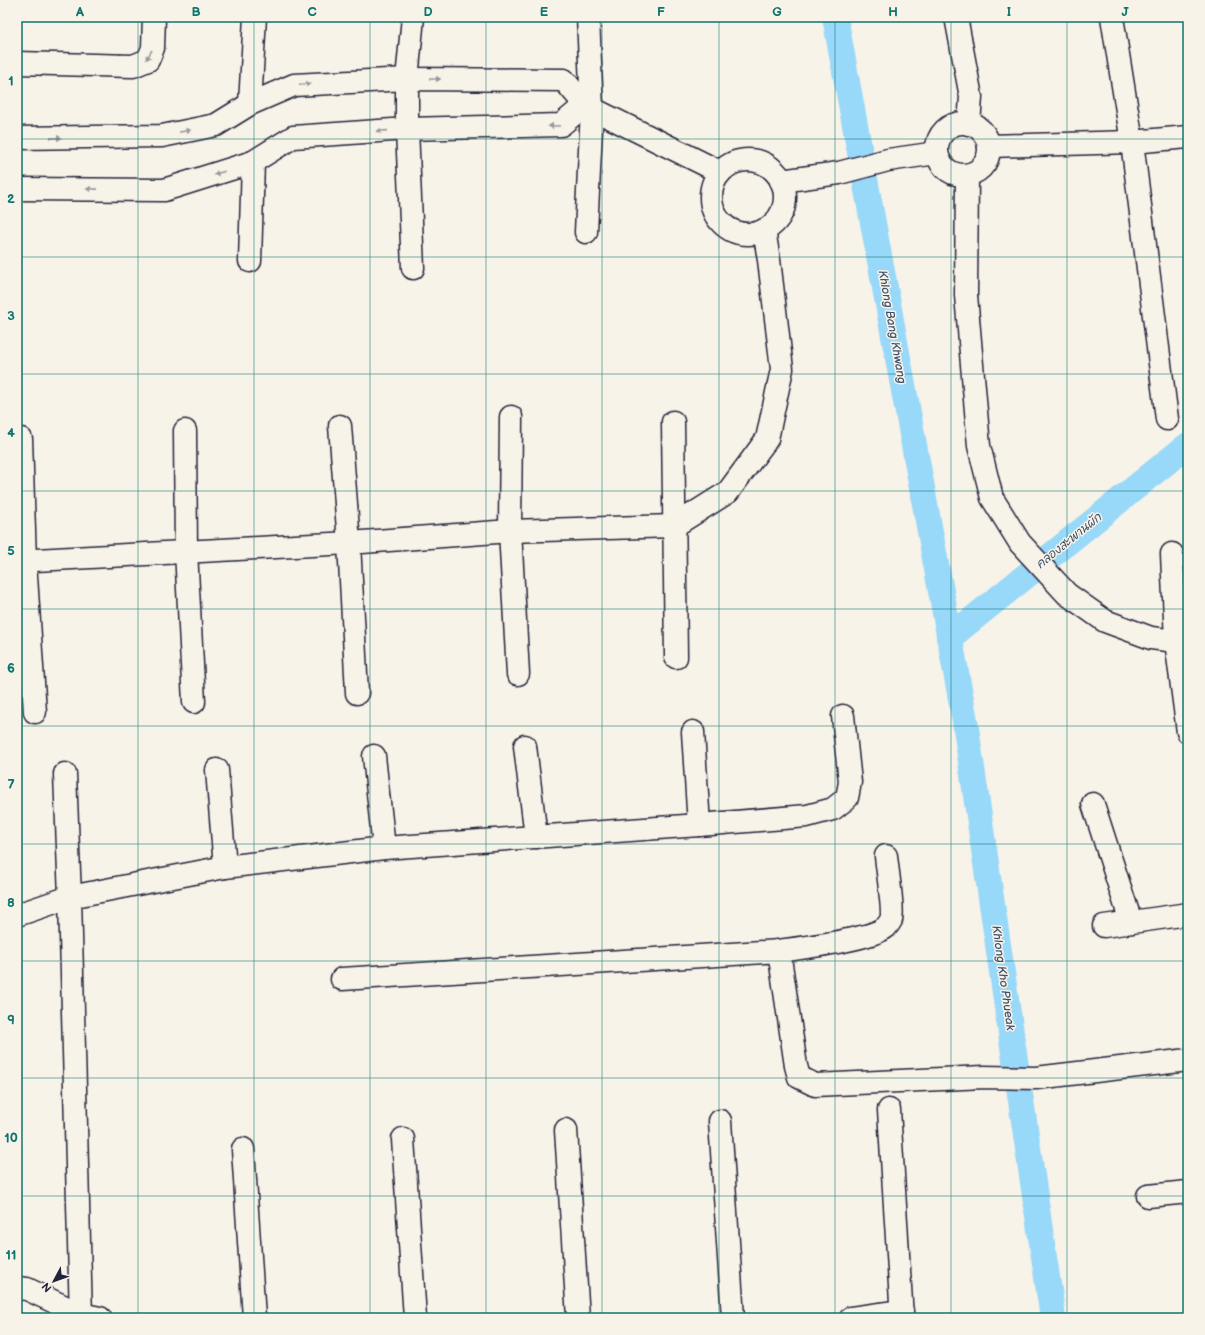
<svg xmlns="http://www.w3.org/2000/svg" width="1205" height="1335" font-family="'Balsamiq Sans','Playpen Sans Thai',sans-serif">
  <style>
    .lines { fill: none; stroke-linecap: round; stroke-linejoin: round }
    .canal { stroke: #98d8f9; stroke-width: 26 }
    .minor-casing { stroke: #22223b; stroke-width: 25 }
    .minor { stroke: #f7f3e8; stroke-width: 22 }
    .oneway { fill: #97959a }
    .grid { fill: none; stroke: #0f766e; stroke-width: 1; stroke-opacity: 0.55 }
    .labels { text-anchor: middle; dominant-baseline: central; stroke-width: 3; stroke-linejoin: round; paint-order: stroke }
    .water-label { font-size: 12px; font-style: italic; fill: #40506a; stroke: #f7f3e8 }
    .neatline { fill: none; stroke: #0f766e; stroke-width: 1.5 }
    .grid-label { font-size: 13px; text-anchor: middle; font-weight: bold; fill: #0f766e }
  </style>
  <rect width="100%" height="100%" fill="#f7f3e8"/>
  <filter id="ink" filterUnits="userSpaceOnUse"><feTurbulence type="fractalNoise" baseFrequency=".025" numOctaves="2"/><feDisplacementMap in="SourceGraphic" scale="8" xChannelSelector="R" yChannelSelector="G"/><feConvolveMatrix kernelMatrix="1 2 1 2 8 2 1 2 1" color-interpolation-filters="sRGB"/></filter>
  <g filter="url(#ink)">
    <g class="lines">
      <g class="canal">
        <polyline points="835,17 965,721 1053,1318"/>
        <polyline points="949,638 1188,445"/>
      </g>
      <g class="minor-casing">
        <g id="minor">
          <polyline points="956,17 971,97 969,124"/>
          <polyline points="1112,17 1132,142 1167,419"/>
          <polyline points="17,63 133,66 148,60 153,48 154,17"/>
          <polyline points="250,104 255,17"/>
          <circle cx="963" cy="149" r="26"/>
          <polyline points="17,138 162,136 216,125 250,104 294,85 407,79 564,80 585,105 720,172"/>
          <polyline points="989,146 1132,142 1188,137"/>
          <circle cx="748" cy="197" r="37"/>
          <polyline points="967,176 966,295 979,446 992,498 1020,543 1067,594 1105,621 1151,638 1176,641 1188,640"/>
          <polyline points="781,181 839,173 888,160 937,153"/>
          <polyline points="17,189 164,190 253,162 293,137 407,129 561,125 585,105"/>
          <polyline points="586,232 592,109 588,17"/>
          <polyline points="250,261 253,162"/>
          <polyline points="413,268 407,129 407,79 413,17"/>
          <polyline points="511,417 510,531 518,674"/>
          <polyline points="673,422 676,657"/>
          <polyline points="340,426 349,543 357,693"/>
          <polyline points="185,431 186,551 194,702"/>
          <polyline points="21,439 25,561 35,712"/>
          <polyline points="1172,554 1176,641 1188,732"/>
          <polyline points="17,561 349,543 510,531 674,526 728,492 767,439 782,369 769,260 764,230"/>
          <polyline points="693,732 699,825"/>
          <polyline points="525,746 536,837"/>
          <polyline points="374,756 384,848"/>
          <polyline points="217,770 225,867"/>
          <polyline points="65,774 70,897 81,1318"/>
          <polyline points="1093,804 1131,922"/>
          <polyline points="17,915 70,897 225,867 384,848 699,825 807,816 833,809 847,798 850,782 843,716"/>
          <polyline points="1104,926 1188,914"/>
          <path d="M779 951C800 948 873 939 886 927 887 926 890 922 891 920 894 912 887 867 886 856"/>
          <polyline points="342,979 779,951 796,1066 799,1077 815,1085 984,1077 1036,1078 1188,1060"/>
          <polyline points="889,1110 902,1318"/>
          <polyline points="720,1121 733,1318"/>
          <polyline points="566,1130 578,1318"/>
          <polyline points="403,1139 415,1318"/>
          <polyline points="243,1149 254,1318"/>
          <polyline points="1148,1196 1188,1192"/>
          <polyline points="17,1288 27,1289 80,1314 100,1318"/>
          <polyline points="851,1318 902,1311"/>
        </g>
      </g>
      <use href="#minor" class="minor"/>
    </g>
    <defs><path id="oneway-solid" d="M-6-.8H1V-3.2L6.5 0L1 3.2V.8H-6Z"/></defs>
    <g class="oneway">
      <use href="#oneway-solid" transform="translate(149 55) rotate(121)"/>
      <use href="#oneway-solid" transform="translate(435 79)"/>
      <use href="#oneway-solid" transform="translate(305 84) rotate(-3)"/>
      <use href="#oneway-solid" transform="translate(554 126) rotate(178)"/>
      <use href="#oneway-solid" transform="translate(185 131) rotate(-12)"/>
      <use href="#oneway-solid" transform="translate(382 131) rotate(176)"/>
      <use href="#oneway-solid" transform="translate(56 138) rotate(-1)"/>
      <use href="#oneway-solid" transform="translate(219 173) rotate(162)"/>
      <use href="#oneway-solid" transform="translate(92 189) rotate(-179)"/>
    </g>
  </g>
  <path class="grid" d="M138 17V1318M254 17V1318M370 17V1318M486 17V1318M602 17V1318M719 17V1318M835 17V1318M951 17V1318M1067 17V1318M17 139H1188M17 257H1188M17 374H1188M17 491H1188M17 609H1188M17 726H1188M17 844H1188M17 961H1188M17 1078H1188M17 1196H1188"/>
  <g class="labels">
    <g class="water-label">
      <text transform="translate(892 327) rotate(80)">Khlong Bang Khwang</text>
      <text transform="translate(1069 541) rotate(-39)">คลองสะพานผัก</text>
      <text transform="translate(1003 978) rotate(82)">Khlong Kho Phueak</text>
    </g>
  </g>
  <rect width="1205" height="1335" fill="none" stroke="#f7f3e8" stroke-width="44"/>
  <g transform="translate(54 1281) rotate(229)" stroke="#f7f3e8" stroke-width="3" paint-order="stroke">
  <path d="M0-3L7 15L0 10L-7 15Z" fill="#22223b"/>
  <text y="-6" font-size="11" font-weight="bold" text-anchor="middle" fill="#22223b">N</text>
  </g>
  <rect x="22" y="22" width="1161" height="1291" class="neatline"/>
  <g class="grid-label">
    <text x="80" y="16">A</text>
    <text x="196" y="16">B</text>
    <text x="312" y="16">C</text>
    <text x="428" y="16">D</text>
    <text x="544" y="16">E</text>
    <text x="661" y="16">F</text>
    <text x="777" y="16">G</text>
    <text x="893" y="16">H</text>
    <text x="1009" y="16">I</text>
    <text x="1125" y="16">J</text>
    <text x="11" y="85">1</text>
    <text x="11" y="203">2</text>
    <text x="11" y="320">3</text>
    <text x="11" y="437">4</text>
    <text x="11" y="555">5</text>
    <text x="11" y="672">6</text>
    <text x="11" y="789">7</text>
    <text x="11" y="907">8</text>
    <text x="11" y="1024">9</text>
    <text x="11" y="1142">10</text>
    <text x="11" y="1259">11</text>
  </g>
</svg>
